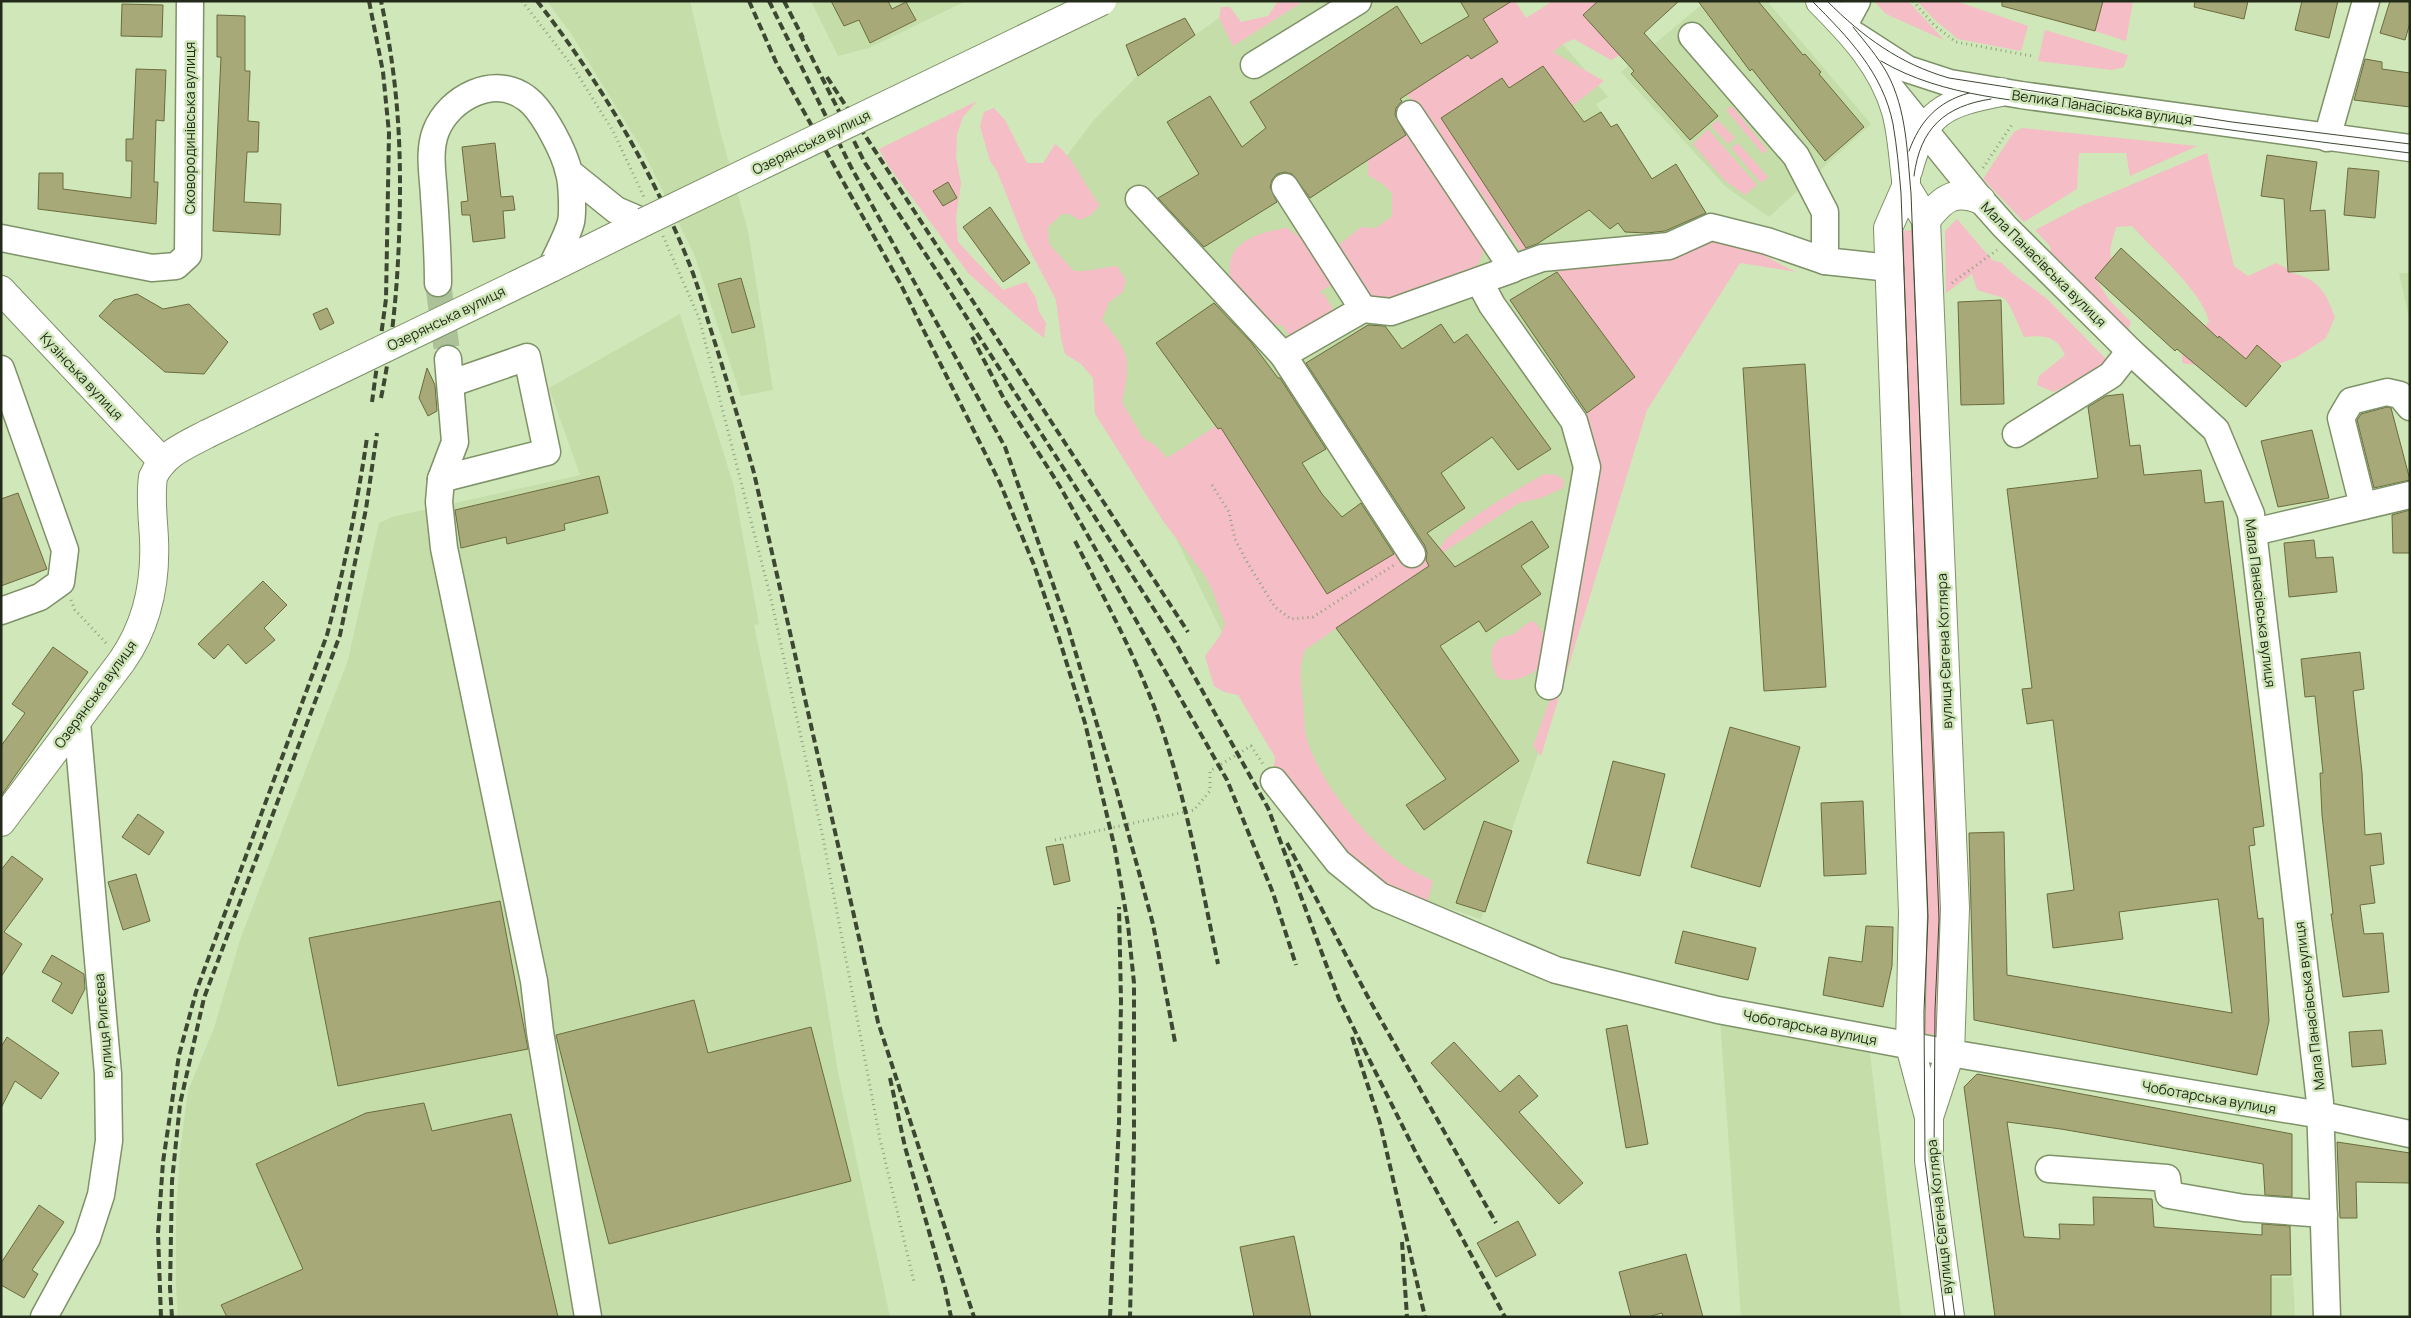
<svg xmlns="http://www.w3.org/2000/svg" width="2411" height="1318" font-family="Manrope,sans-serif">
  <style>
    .built { fill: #c4dda9 }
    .green { fill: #f5bdc5 }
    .building { fill: #a7a979; stroke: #6b6c3e }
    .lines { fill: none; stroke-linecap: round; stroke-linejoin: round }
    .minor-tunnel { stroke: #adc199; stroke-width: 26; stroke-dasharray: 26 13; stroke-linecap: butt }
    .minor-casing { stroke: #7e9268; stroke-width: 29 }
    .major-casing { stroke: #7e9268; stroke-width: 30 }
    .path { stroke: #90a27e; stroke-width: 3; stroke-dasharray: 1 4; stroke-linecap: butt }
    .minor { stroke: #fff; stroke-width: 26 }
    .major { stroke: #fff; stroke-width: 28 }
    .tram { stroke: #3d4832; stroke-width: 1 }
    .rail { stroke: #3d4832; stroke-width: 4; stroke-dasharray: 8 4; stroke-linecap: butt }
    .major-bridge-casing { stroke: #7e9268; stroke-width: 30; stroke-linecap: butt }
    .major-bridge { stroke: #fff; stroke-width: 28 }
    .labels { text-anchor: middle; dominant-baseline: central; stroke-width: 5; stroke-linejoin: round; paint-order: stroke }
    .street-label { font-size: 14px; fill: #222b19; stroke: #d0e7b9 }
  </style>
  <rect width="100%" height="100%" fill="#d0e7b9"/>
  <g class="built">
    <polygon points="547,1 690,1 720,131 748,231 773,390 741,396 694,254 643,151 572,35"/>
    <polygon points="811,1 966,1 869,48 838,56"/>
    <polygon points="1304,1 1485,1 1556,36 1608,97 1596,104 1611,127 1617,124 1652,178 1676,164 1735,263 1642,405 1573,652 1481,919 1424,900 1313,818 1025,230 1059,166 1093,121 1138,75 1219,18 1233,46"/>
    <polygon points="1706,1 1767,1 1871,124 1769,217 1726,187 1621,72"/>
    <polygon points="2399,273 2410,273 2410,322"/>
    <polygon points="680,314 733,483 759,624 754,625 788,788 817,943 838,1072 890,1317 178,1317 176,1285 176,1215 180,1151 188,1091 214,1028 241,937 348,660 379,523 392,517 580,475 549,388"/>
    <polygon points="1720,1020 1870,1053 1901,1317 1741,1317"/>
    <polygon points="2293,1277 2295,1317 2132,1317 2131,1285"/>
  </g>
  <g class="green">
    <polygon points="1278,1 1304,1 1233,46 1219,18 1221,7 1230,7 1241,22 1268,16"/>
    <polygon points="1485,1 1515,1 1526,18 1553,1 1598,1 1583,15 1620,55 1611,60 1574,39 1563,44 1553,52 1604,81 1572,106 1543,66 1509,88 1502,79 1442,118 1528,250 1524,254 1494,214 1484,197 1454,159 1441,139 1437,126 1412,102 1406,91 1468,55 1471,59 1498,43 1483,19"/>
    <polygon points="1874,1 1908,1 1944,40 1886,14"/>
    <polygon points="1917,1 1956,1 2028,26 2021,51 1958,39 1935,20"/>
    <polygon points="2103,1 2133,1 2126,41 2095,31"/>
    <polygon points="2045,30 2128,55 2124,67 2112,70 2038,61"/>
    <polygon points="977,101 963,117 957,134 956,156 961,183 956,218 958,242 1003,290 1026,282 1036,298 1039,312 1046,323 1044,338 1020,319 969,274 887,164 879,149"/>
    <polygon points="1732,106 1767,150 1763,154 1726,110"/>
    <path d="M994 108 1005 120 1027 163H1043L1055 144C1074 157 1085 187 1100 205L1091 215 1080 220 1069 214H1062L1048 227 1049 244 1074 271C1089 272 1102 267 1117 266L1126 280 1123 292 1109 302 1102 320C1131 355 1131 358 1122 402L1143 438 1155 445 1167 458 1216 426 1218 429 1221 428 1327 593 1399 551 1422 542 1430 550 1428 566 1305 650C1298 669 1301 682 1303 702 1304 714 1304 728 1307 740 1320 781 1358 828 1391 856 1404 867 1419 874 1433 881L1427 903 1374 881 1320 834 1274 766 1275 757 1238 695 1224 692 1214 686 1205 656 1220 636 1225 624 1211 587 1203 573 1163 521 1095 414 1093 378 1081 364 1065 354 1061 338 1056 300 1024 239 997 171 990 161 980 126 984 112Z"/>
    <polygon points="1718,120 1735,138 1728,144 1711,126"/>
    <polygon points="2022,128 2197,146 2130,176 2126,153 2079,153 2077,189 2024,222 1983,179 2014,132"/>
    <polygon points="1708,129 1757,185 1745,195 1724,180 1693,144"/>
    <path d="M1413 134 1485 242C1484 250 1481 262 1475 267 1465 276 1400 296 1385 298 1380 299 1375 298 1370 297L1342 262 1339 245 1361 227 1376 228 1392 216V193L1384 185 1368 175V160L1406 135Z"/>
    <polygon points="1738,143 1768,177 1761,183 1731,148"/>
    <path d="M2207 153 2234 266 2248 276 2276 263 2286 268 2289 272C2319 280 2324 289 2335 317L2326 338 2297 357 2279 364 2257 346 2246 359 2219 336 2195 365 2182 363V355L2195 342 2209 321C2201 290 2154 251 2132 226L2116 227 2110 249 2111 260 2095 278 2109 300 2131 322 2128 331 2079 290 2071 271 2051 253 2050 246 2035 230 2083 205Z"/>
    <path d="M1957 219 1992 260 2002 263 2012 273 2047 299 2106 359 2100 371 2086 375 2054 392 2037 385 2039 376 2065 355C2057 335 2042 335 2024 337L2010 306 2004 298 1977 290 1972 274 1946 293 1945 231Z"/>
    <path d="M1287 228 1312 246 1334 272 1332 285 1322 290 1319 295 1324 293 1336 315 1292 341 1283 326 1270 323 1230 278C1230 273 1229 267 1230 262 1235 238 1267 231 1287 228Z"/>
    <polygon points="1918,230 1943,912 1939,1035 1920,1033 1898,231"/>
    <path d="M1719 238C1748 241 1771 262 1797 272L1740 263 1647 410 1541 756 1533 746 1559 675 1596 458 1586 414 1634 377 1557 271 1559 260Z"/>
    <path d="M1544 474 1557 475 1564 480 1563 488 1541 498 1519 503 1439 555C1439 549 1443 542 1447 538 1474 514 1513 492 1544 474Z"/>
    <path d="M1533 621C1549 634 1545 647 1542 666 1529 676 1514 684 1498 678 1490 665 1486 646 1503 637 1506 635 1511 636 1514 634 1521 629 1524 624 1533 621Z"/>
  </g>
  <g class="building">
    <polygon points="831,1 888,1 892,9 906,2 916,20 870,43 859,20 844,26"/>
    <polygon points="1460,1 1512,1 1483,19 1498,42 1471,59 1468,55 1400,99 1402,101 1396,108 1395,115 1406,135 1310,198 1292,174 1285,172 1277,174 1272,180 1270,187 1277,202 1204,247 1158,198 1199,174 1167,122 1210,96 1242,147 1266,128 1250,102 1397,6 1421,44 1469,16"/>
    <polygon points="1598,1 1679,1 1644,33 1718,116 1690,140 1631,74 1634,71 1583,15"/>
    <polygon points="1698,1 1758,1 1803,55 1805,54 1821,72 1819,74 1864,127 1825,161 1752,69 1750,71"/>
    <polygon points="2002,1 2103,1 2095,31 2002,6"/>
    <polygon points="2195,1 2248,1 2244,19 2194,7"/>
    <polygon points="2302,1 2338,1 2329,38 2295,30"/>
    <polygon points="2390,1 2410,1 2410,23 2405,40 2380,33"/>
    <polygon points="122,4 163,5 162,37 121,36"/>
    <polygon points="217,15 245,16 245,71 250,71 248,121 259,122 258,152 247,152 244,202 281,204 280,235 213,231 221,57 217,57"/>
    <polygon points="1185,18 1195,35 1138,76 1126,45"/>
    <polygon points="2365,59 2382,62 2382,69 2410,73 2410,107 2354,100"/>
    <polygon points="1543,66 1584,122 1601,112 1611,127 1617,124 1652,179 1676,164 1706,213 1665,231 1647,233 1625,232 1618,223 1610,229 1589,210 1537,244 1526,248 1441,118 1502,78 1509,88"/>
    <polygon points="136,69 166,70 164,121 156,120 154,182 158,182 156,224 38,209 39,173 63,173 63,189 131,198 132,161 126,161 126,139 133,139"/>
    <polygon points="495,143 501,197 513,196 515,210 503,211 505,238 473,242 470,215 462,215 461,202 468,201 462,147"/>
    <polygon points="2267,155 2317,162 2310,211 2325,210 2329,270 2288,272 2284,199 2261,196"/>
    <polygon points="2348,168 2379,171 2375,218 2344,215"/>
    <polygon points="948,182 957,198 943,206 933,191"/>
    <polygon points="990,207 1030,263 1003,282 963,227"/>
    <polygon points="2121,248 2218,338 2219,336 2246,359 2257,345 2281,366 2246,407 2177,349 2175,351 2095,278"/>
    <polygon points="1557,272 1635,377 1587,413 1510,300"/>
    <polygon points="741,278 755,327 732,333 718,284"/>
    <polygon points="137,294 163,309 189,304 228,342 204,374 165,372 99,316 114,300"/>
    <polygon points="2001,300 2004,404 1961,405 1958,302"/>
    <polygon points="1214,303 1251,342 1278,378 1280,378 1326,449 1302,463 1322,494 1342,517 1361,503 1394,554 1327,594 1221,428 1218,429 1156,343"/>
    <polygon points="327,308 334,323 320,330 313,314"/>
    <polygon points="1441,324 1454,343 1467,334 1551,449 1518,470 1492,437 1441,473 1465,508 1427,533 1455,567 1532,521 1549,547 1521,566 1541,594 1486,632 1479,621 1440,646 1519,761 1424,830 1406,805 1446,779 1336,628 1429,566 1426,560 1427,553 1425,546 1306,363 1368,325 1385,326 1402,349"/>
    <polygon points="1805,364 1826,687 1764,691 1743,368"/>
    <polygon points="427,368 435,385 437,411 428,416 419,398"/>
    <polygon points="2123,394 2130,446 2140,445 2144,475 2201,470 2205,503 2223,501 2264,826 2253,828 2255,845 2249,846 2258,919 2263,918 2269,1021 2257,1075 1974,1020 1969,833 2004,832 2007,975 2232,1013 2218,899 2119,912 2123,939 2053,948 2047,894 2074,890 2053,720 2027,724 2022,689 2032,688 2007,489 2098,478 2088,407 2106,396"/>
    <polygon points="2387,407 2391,408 2410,480 2374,488 2357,420 2361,414"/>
    <polygon points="2312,430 2329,498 2278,507 2261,441"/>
    <polygon points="599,476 608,513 564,524 565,530 507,544 506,537 461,548 455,510"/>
    <polygon points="18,493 47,569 1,586 1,499"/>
    <polygon points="2410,510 2410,553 2393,553 2392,515"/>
    <polygon points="2314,540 2316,558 2333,557 2337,592 2289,597 2284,543"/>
    <polygon points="263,581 287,605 264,628 275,640 246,664 228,644 214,659 198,644"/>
    <polygon points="53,647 88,672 1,796 1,746 25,713 12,704"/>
    <polygon points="2360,652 2364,689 2353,691 2362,772 2365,835 2381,833 2384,864 2370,866 2375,903 2360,905 2364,934 2383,933 2389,992 2343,997 2331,914 2333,914 2322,815 2320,773 2323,773 2315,696 2305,697 2301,659"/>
    <polygon points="1730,727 1800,747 1760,887 1691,867"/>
    <polygon points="1613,761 1665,774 1640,876 1587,863"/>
    <polygon points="1863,801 1866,874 1824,876 1821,803"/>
    <polygon points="138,814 164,832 149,855 122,837"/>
    <polygon points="1484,821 1512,831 1485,912 1456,903"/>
    <polygon points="1063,844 1070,881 1054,885 1046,847"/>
    <polygon points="12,856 43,879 4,932 22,944 1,977 1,870"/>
    <polygon points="136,874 150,921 123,930 108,882"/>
    <polygon points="500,901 528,1049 338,1086 309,938"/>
    <polygon points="1866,926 1893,927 1892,966 1883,1007 1823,995 1829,957 1862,962"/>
    <polygon points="1683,931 1756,948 1748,980 1675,963"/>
    <polygon points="52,955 84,974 85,989 72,1014 52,1001 62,983 42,972"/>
    <polygon points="694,1000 708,1053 811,1027 851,1181 609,1244 556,1035"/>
    <polygon points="1627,1025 1648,1144 1626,1148 1606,1029"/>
    <polygon points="2382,1030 2386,1064 2352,1067 2349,1032"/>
    <polygon points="7,1037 59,1073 41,1099 15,1081 1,1108 1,1047"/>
    <polygon points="1454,1042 1500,1092 1519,1075 1538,1096 1519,1112 1583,1183 1559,1204 1431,1063"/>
    <polygon points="1977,1074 2292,1134 2292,1197 2265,1195 2263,1164 2061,1129 2007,1122 2024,1237 2060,1239 2059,1224 2094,1225 2093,1197 2152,1199 2154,1227 2262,1235 2262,1224 2290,1226 2291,1275 2271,1275 2271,1317 1995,1317 1964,1087"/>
    <polygon points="424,1103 432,1131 511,1114 558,1317 227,1317 221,1305 303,1269 256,1164 366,1113"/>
    <polygon points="2337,1142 2410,1153 2410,1183 2356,1182 2357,1218 2340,1218"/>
    <polygon points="39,1205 64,1222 32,1270 38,1274 24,1298 1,1285 1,1263"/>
    <polygon points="1518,1221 1536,1255 1496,1277 1477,1243"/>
    <polygon points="1294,1236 1311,1317 1254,1317 1240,1247"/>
    <polygon points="1686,1254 1703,1317 1663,1317 1662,1313 1648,1317 1631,1317 1619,1272"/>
  </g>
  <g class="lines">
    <polyline class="minor-tunnel" points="438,283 448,359"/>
    <g class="minor-casing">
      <g id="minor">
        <polyline points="1844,25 1857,1"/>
        <polyline points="1692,36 1796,156 1825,212 1825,261"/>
        <polyline points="1856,36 1907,69 1950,83 2021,95 2410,148"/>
        <polyline points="1254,65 1358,1"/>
        <polyline points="1888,85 1981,200 2005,227 2130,351 2216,430 2251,514 2320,1102 2327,1317"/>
        <polyline points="1410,114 1513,269 1479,281 1492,305 1574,421 1587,467 1549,686"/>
        <polyline points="2327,138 2366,1"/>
        <polyline points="570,173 616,210 644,222"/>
        <polyline points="1285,187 1363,309"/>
        <polyline points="1139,199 1283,355 1363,309 1391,312 1542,258 1669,246 1711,227 1767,241 1825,261 1890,268"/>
        <polyline points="1,238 152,268 176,266 188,255 190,1"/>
        <path d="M438 283C438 254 436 225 434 196 433 175 428 151 436 131 449 98 494 74 526 98 543 110 565 153 569 173 572 182 573 213 571 222 567 237 557 254 551 268"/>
        <polyline points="1283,355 1412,554"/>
        <polyline points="448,359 455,442 441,479 439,502 444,548 534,981 540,1032 588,1317"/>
        <polyline points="1,369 65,550 61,582 40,597 1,611"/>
        <polyline points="2016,434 2111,375 2130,351"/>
        <polyline points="441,479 547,452 527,357 452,383"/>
        <polyline points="2363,506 2341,418 2351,401 2387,392 2400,395 2410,407"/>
        <polyline points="2254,532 2410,495"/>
        <polyline points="1274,781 1338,862 1380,896 1556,970 1718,1010 1950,1053 2321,1115 2410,1134"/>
        <polyline points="2049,1169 2167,1178 2169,1195 2244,1208 2324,1214"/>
        <polyline points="44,1317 87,1238 101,1195 109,1141 108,1074 77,722"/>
      </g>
    </g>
    <g class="major-casing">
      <g id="major">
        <path d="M1820 1C1852 33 1883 66 1896 111 1902 133 1903 157 1906 179V187L1888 228 1913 913 1910 1046 1929 1117V1161L1950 1317"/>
        <path d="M1908 171C1924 111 1944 103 2001 92"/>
        <polyline points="1906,187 1926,220 1955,908 1950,1053 1929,1117"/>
        <path d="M1926 220C1943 199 1953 189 1981 200"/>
        <polyline points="551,268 644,222"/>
        <polyline points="1,290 163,462"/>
        <path d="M1 822 122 661C147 625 156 583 154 539 153 518 150 497 153 477 163 454 186 445 207 434"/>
      </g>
    </g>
    <g class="path">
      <polyline points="522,1 573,67 613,131 644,197"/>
      <polyline points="1913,1 1934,25 1956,42 2032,56"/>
      <polyline points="1983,168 2013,123"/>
      <polyline points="663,236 699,318 771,599 823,838 880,1139 914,1282"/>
      <polyline points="1952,283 1997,250"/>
      <polyline points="1212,485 1229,512 1235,539 1248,564 1275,607 1291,619 1313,617 1394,565"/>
      <polyline points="71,600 75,610 106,643"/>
      <polyline points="1055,840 1194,810 1210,791 1210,771 1251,746 1263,764"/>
    </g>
    <use href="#minor" class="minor"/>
    <use href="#major" class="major"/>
    <g class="tram">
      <path d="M1812 1C1848 37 1883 73 1893 124 1897 147 1899 170 1901 193L1928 917 1924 1011 1925 1160 1945 1317"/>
      <path d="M1827 1C1863 37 1900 64 1949 78L2232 122 2410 144"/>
      <path d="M1853 27C1865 42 1878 57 1887 73 1907 110 1907 153 1911 193L1939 919 1935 1010 1934 1160 1955 1317"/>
      <path d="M1881 61C1944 98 2020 100 2090 110 2197 126 2303 140 2410 153"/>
      <path d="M1909 151C1920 121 1937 102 1969 93"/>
      <path d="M1914 176C1920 128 1945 106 1991 99"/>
    </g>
    <g class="rail">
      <polyline points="369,1 383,72 389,133 386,299 372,402"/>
      <path d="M537 1C599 80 652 170 689 263 697 283 703 304 709 324 725 374 740 423 754 473L878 1022 974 1317"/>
      <polyline points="749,1 776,62 900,283 1000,483 1034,565 1059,638 1085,723 1115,849 1128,925 1134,983 1134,1141 1130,1317"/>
      <polyline points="769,1 851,167 1005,447 1068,627 1116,788 1153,924 1175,1042"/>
      <polyline points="784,1 803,38"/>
      <polyline points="800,34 865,163 942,279 1175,642 1268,808 1339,999 1417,1155 1505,1317"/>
      <polyline points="827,77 1188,632"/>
      <polyline points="972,337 1004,399 1059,485 1227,780 1273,893 1296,965"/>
      <path d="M381 398C392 345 397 293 399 239 402 154 399 85 381 1"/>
      <path d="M1075 541C1103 596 1133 651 1155 709 1185 791 1200 878 1218 964"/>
      <polyline points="1287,843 1369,999 1496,1223"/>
      <polyline points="1352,1037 1380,1123 1425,1317"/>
      <polyline points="890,1078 905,1147 945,1288 951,1317"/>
      <polyline points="1402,1242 1407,1317"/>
      <path d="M161 1317 158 1233 163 1162 179 1055 196 992 327 635C344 570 357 505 367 438"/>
      <polyline points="172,1317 170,1288 172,1181 180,1104 204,998 340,635 366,509 377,433"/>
      <polyline points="1110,1317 1119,1123 1121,1001 1119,907"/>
    </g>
    <g class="major-bridge-casing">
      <g id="major-bridge">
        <polyline points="644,222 1102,1"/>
        <polyline points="207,434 551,268"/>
      </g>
    </g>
    <use href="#major-bridge" class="major-bridge"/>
  </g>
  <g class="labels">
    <g class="street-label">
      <text transform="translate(2102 107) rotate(8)">Велика Панасівська вулиця</text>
      <text transform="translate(189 128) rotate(-90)">Сковородинівська вулиця</text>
      <text transform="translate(811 142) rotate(-26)">Озерянська вулиця</text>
      <text transform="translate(2044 264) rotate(45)">Мала Панасівська вулиця</text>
      <text transform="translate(446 318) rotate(-26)">Озерянська вулиця</text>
      <text transform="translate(82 376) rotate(47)">Кузінська вулиця</text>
      <text transform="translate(2261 603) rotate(83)">Мала Панасівська вулиця</text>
      <text transform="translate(1944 651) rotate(-92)">вулиця Євгена Котляра</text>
      <text transform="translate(95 694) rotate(-54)">Озерянська вулиця</text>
      <text transform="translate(2309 1006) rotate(-97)">Мала Панасівська вулиця</text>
      <text transform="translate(103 1026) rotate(-95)">вулиця Рилєєва</text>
      <text transform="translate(1810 1027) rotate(11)">Чоботарська вулиця</text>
      <text transform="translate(2209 1097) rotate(10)">Чоботарська вулиця</text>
      <text transform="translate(1939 1217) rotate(-96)">вулиця Євгена Котляра</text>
    </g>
  </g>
  <rect width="2411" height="1318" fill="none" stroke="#222b19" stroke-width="5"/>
</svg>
